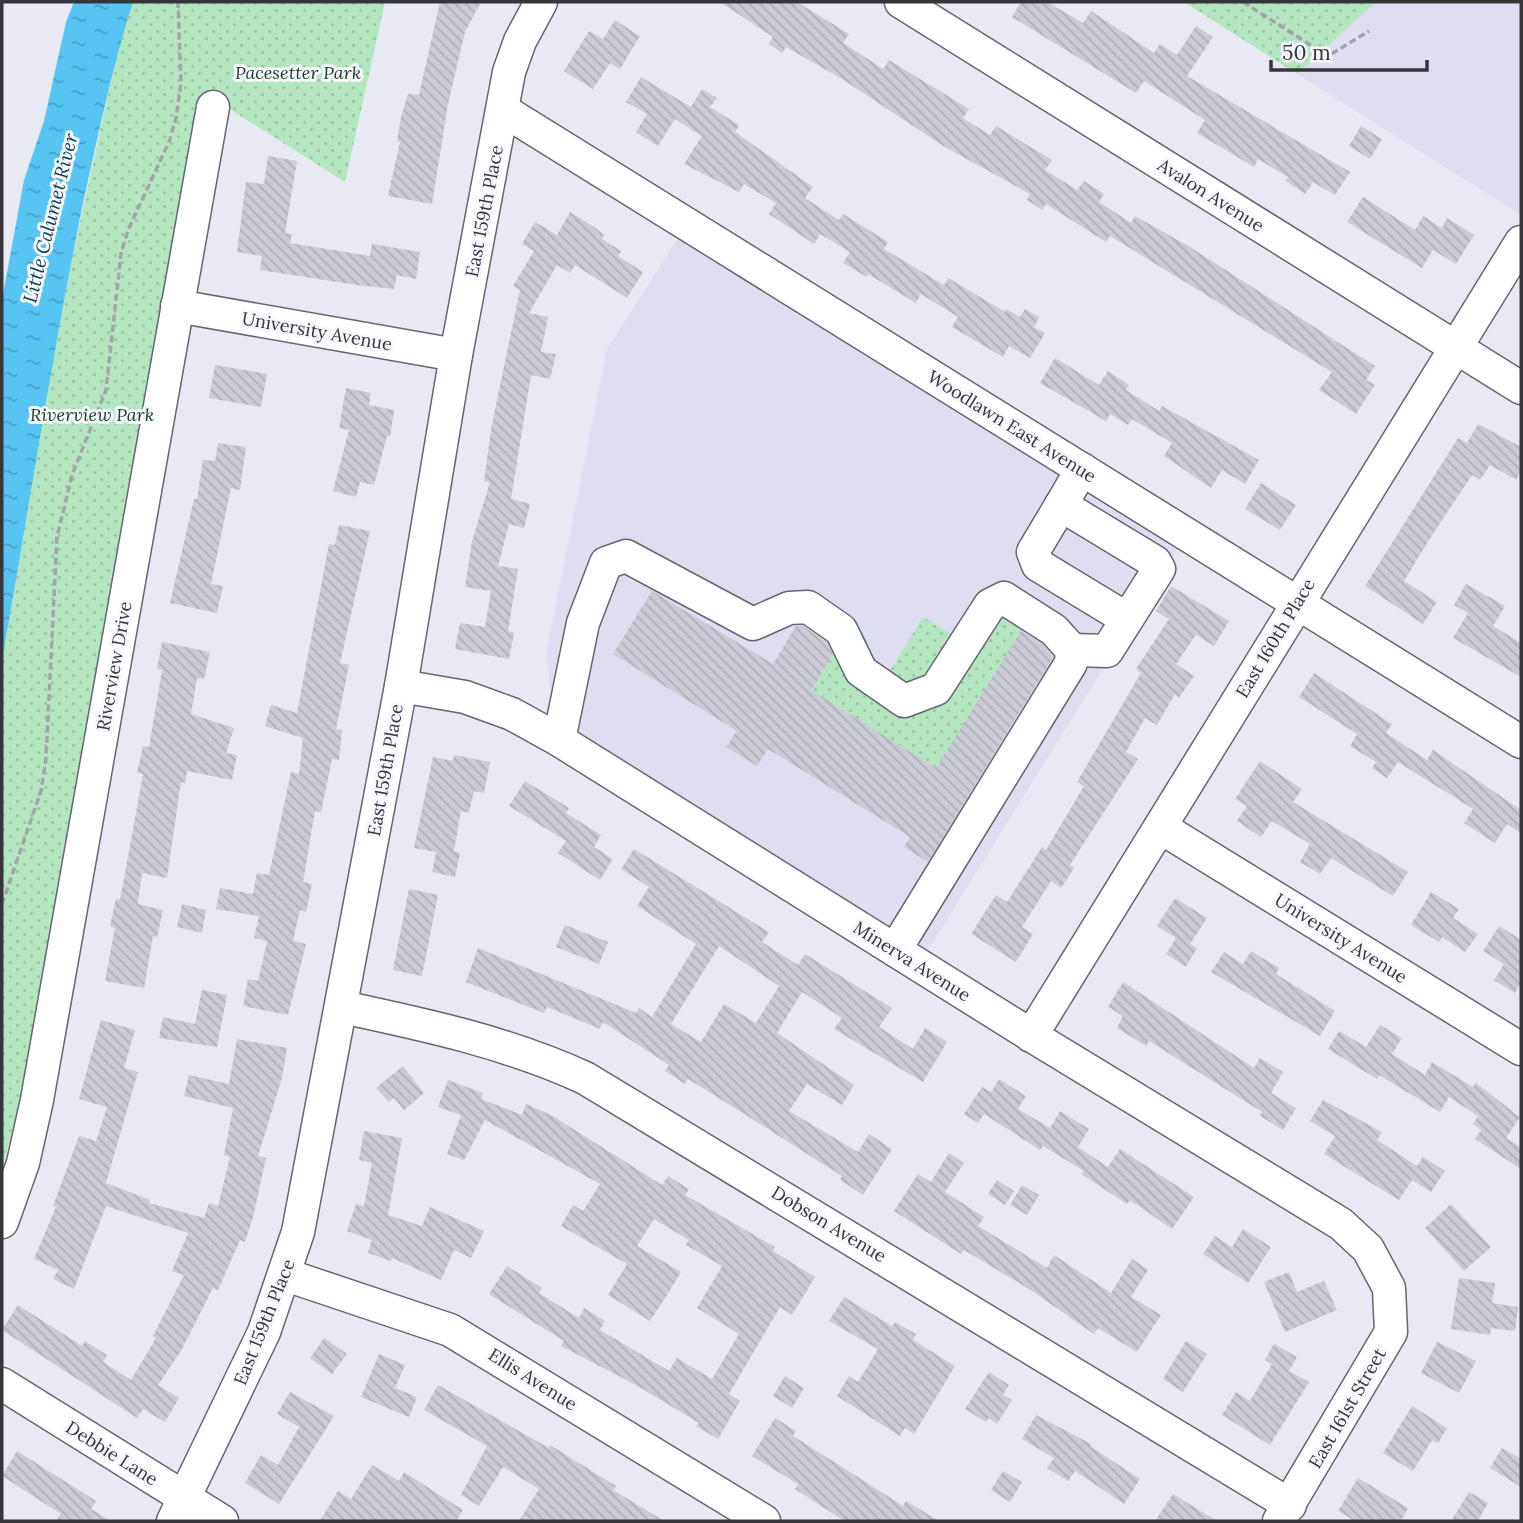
<svg xmlns="http://www.w3.org/2000/svg" width="1523" height="1523" font-family="Lora,serif">
  <style>
    .built { fill: #dedef0 }
    .park { fill: url(#park-dots) }
    .water { fill: url(#water-ripples) }
    .building { fill: url(#building-back-hatch); fill-rule: evenodd }
    .lines { fill: none; stroke-linecap: round; stroke-linejoin: round }
    .minor-casing { stroke: #65666f; stroke-width: 35 }
    .path { stroke: #a4a4ad; stroke-width: 3.5; stroke-dasharray: 7 3.5; stroke-linecap: butt }
    .minor { stroke: #fff; stroke-width: 32 }
    .labels { text-anchor: middle; dominant-baseline: central; stroke-width: 6; stroke-linejoin: round; paint-order: stroke }
    .park-label { font-size: 18px; font-style: italic; fill: #1b3e25; stroke: #f7f7fe }
    .street-label { font-size: 18px; fill: #36363a; stroke: #f7f7fe }
    .water-label { font-size: 19px; font-style: italic; fill: #093c4e; stroke: #f7f7fe }
  </style>
  <defs>
    <pattern id="park-dots" width="8" height="8" patternUnits="userSpaceOnUse" patternTransform="scale(1.75)"><rect width="8" height="8" fill="#b4e6c0"/><path d="M2 2h.1M6 6h.1" fill="none" stroke="#9bc6a6" stroke-width="1.8" stroke-linecap="round"/></pattern>
    <pattern id="water-ripples" width="26" height="14" patternUnits="userSpaceOnUse" patternTransform="scale(1.75)"><rect width="26" height="14" fill="#56c5f3"/><path d="M2 4q2-2 4 0t4 0M15 11q2-2 4 0t4 0" fill="none" stroke="#48a1c6"/></pattern>
    <pattern id="building-back-hatch" width="6" height="6" patternUnits="userSpaceOnUse" patternTransform="scale(1.75)"><rect width="6" height="6" fill="#cbcbd5"/><path d="M-1 5l2 2M0 0l6 6M5-1l2 2" fill="none" stroke="#afafb8"/></pattern>
  </defs>
  <rect width="100%" height="100%" fill="#e9e9f4"/>
  <g class="built">
    <polygon points="1376,2 1521,2 1521,215 1297,74"/>
    <polygon points="680,235 1178,548 928,950 554,718 546,654 607,349"/>
  </g>
  <g class="park">
    <polygon points="133,2 385,2 345,182 228,108 197,101 20,1101 2,1170 2,660 43,411 73,254 119,44"/>
    <polygon points="1184,2 1376,2 1297,74"/>
    <polygon points="998,608 1025,625 936,768 811,690 853,624 863,632 873,656 888,674 923,617 973,647"/>
  </g>
  <path class="water" d="M74 2H133C112 67 98 136 83 203 52 355 29 507 2 660V300L24 180 44 121 66 22Z"/>
  <g class="building">
    <polygon points="440,2 481,2 465,32 448,104 432,204 388,196 400,142 397,141 401,117 408,94 419,95"/>
    <polygon points="720,2 797,2 849,34 843,43 868,59 883,69 889,60 969,109 963,118 990,135 996,126 1052,160 1045,170 1077,190 1084,181 1104,194 1099,202 1131,223 1135,216 1190,247 1375,366 1366,380 1375,385 1356,414 1319,390 1332,372 1110,236 1106,242 1046,204 1042,210 1027,200 1030,194 945,147 842,79 786,47 782,53 769,44 773,37"/>
    <polygon points="1021,2 1047,2 1083,23 1091,11 1154,53 1160,44 1177,55 1196,26 1213,37 1187,76 1350,172 1335,195 1313,182 1305,194 1286,181 1288,177 1258,159 1254,167 1197,133 1205,120 1144,81 1136,93 1012,17"/>
    <polygon points="615,20 640,36 620,69 610,63 593,89 564,71 589,31 603,39"/>
    <polygon points="641,77 691,107 702,89 717,98 710,107 739,125 735,132 813,187 805,198 839,220 843,214 888,242 884,249 944,285 948,278 1005,312 1006,309 1020,317 1025,309 1039,317 1034,327 1045,333 1030,358 1009,346 1003,357 974,340 952,327 958,317 921,294 916,303 868,274 867,277 843,263 850,252 820,234 814,244 769,214 776,203 744,184 739,192 684,164 702,136 675,119 658,146 636,132 647,114 626,102"/>
    <polygon points="1361,126 1382,139 1370,159 1349,146"/>
    <polygon points="268,156 297,161 285,233 292,234 290,243 370,256 372,244 420,252 416,279 397,275 394,289 357,285 260,270 262,256 237,252 246,182 264,184"/>
    <polygon points="1363,197 1415,230 1423,216 1442,228 1447,218 1474,235 1456,264 1433,250 1422,268 1347,222"/>
    <polygon points="570,212 597,229 604,235 602,239 621,251 618,256 643,272 627,298 575,265 570,273 557,265 529,313 548,317 541,352 556,354 550,379 531,375 511,499 530,504 524,528 509,524 498,566 518,569 508,631 514,633 509,659 455,649 460,623 485,627 491,591 465,587 472,541 490,482 484,481 492,424 520,290 513,286 534,251 522,244 535,222 557,235"/>
    <polygon points="1055,358 1099,385 1108,371 1129,385 1126,390 1159,411 1162,406 1259,460 1245,484 1222,470 1211,488 1164,456 1172,443 1132,419 1128,425 1110,414 1106,421 1040,383"/>
    <polygon points="215,365 267,374 261,407 209,398"/>
    <polygon points="346,388 371,393 369,405 394,410 390,437 387,436 374,485 360,482 356,497 333,491 349,430 339,428"/>
    <polygon points="1478,424 1521,447 1521,471 1516,480 1490,465 1480,480 1472,475 1429,540 1404,581 1437,602 1423,624 1365,586 1458,438 1467,443"/>
    <polygon points="218,443 246,447 240,490 231,488 211,584 223,586 217,613 170,603 194,499 197,499 203,460 215,461"/>
    <polygon points="1261,483 1296,505 1280,530 1245,509"/>
    <polygon points="339,525 370,531 340,663 349,665 336,729 342,730 339,760 332,759 321,812 315,811 303,882 312,884 306,912 300,910 293,941 306,944 288,1015 243,1006 248,979 258,981 267,941 254,938 259,916 216,909 220,888 253,894 257,873 269,875 291,772 299,774 303,738 265,726 271,705 297,713 329,544 335,545"/>
    <polygon points="1466,584 1505,606 1493,626 1521,643 1521,677 1453,638 1468,613 1454,605"/>
    <polygon points="1171,586 1229,621 1214,646 1196,635 1176,664 1194,676 1179,698 1175,694 1157,725 1145,718 1126,752 1138,759 1070,865 1074,868 1061,888 1051,881 1022,927 1033,934 1016,962 971,934 996,895 1007,902 1042,847 1046,850 1084,786 1077,782 1141,673 1136,669 1169,619 1156,611"/>
    <polygon points="652,591 773,664 796,626 803,626 827,642 833,655 811,690 936,768 1021,631 1042,644 1053,657 928,862 904,847 910,837 768,749 757,766 726,747 737,731 613,654"/>
    <polygon points="162,642 210,652 204,679 197,678 191,714 234,728 226,753 237,755 232,780 187,771 185,783 181,782 167,878 142,873 138,904 163,910 157,937 153,936 144,988 105,981 115,928 110,926 116,899 120,900 130,846 143,774 137,773 143,746 149,747 162,670 157,669"/>
    <polygon points="1314,673 1392,724 1386,733 1427,760 1433,750 1521,810 1521,833 1507,824 1495,843 1464,823 1473,809 1398,762 1387,778 1372,768 1376,762 1350,746 1357,734 1299,697"/>
    <polygon points="454,755 490,762 484,793 474,791 469,813 461,811 454,851 460,853 455,877 432,872 436,852 414,848 433,757 453,761"/>
    <polygon points="1260,761 1302,789 1293,802 1408,872 1393,896 1331,858 1320,874 1300,862 1310,844 1272,821 1261,837 1237,821 1247,806 1235,799"/>
    <polygon points="525,781 569,808 566,813 601,835 594,847 613,859 600,880 558,853 566,841 509,806"/>
    <path d="M634 849 769 932 762 942 798 965 805 954 892 1008 879 1027 913 1049 925 1028 947 1042 923 1082 834 1029 842 1018 802 992 777 1033 854 1085 842 1105 807 1084 789 1111 858 1152 869 1134 892 1149 863 1195 840 1180 842 1176 733 1107 688 1079 685 1084 665 1071 669 1065 603 1022 600 1029 547 1007 544 1013 466 982 478 948 636 1013 639 1008 652 1017 696 944 637 906 649 887 621 869ZM719 946 779 986 756 1023 724 1004 701 1042 671 1024Z"/>
    <polygon points="409,889 438,895 422,976 393,970"/>
    <polygon points="1431,892 1459,909 1453,918 1478,934 1465,952 1442,937 1439,942 1411,925"/>
    <polygon points="1175,898 1207,918 1190,944 1197,948 1186,967 1166,954 1176,938 1157,926"/>
    <polygon points="182,904 206,910 202,933 177,927"/>
    <polygon points="565,925 608,942 599,964 556,947"/>
    <polygon points="1499,926 1520,939 1521,937 1521,982 1515,993 1494,980 1504,964 1483,951"/>
    <polygon points="1251,951 1279,968 1276,974 1335,1011 1320,1036 1211,972 1224,952 1243,964"/>
    <polygon points="1123,982 1254,1068 1260,1058 1283,1072 1271,1093 1296,1108 1283,1130 1260,1116 1262,1112 1149,1041 1146,1046 1117,1028 1123,1016 1108,1007"/>
    <polygon points="202,990 227,995 217,1047 159,1038 163,1017 195,1024"/>
    <polygon points="101,1020 135,1030 124,1068 138,1072 106,1183 150,1200 149,1203 204,1218 209,1203 218,1206 230,1157 224,1155 233,1108 184,1096 189,1075 229,1084 237,1039 287,1048 282,1078 258,1156 266,1158 253,1217 245,1242 240,1240 218,1290 213,1288 181,1351 158,1385 179,1398 165,1422 143,1409 137,1418 2,1330 18,1305 82,1346 85,1341 107,1355 103,1362 131,1380 156,1338 153,1336 184,1275 172,1271 188,1233 106,1206 74,1289 53,1279 58,1270 34,1259 56,1207 53,1206 79,1136 96,1141 107,1107 79,1099"/>
    <polygon points="1380,1025 1402,1038 1392,1054 1425,1075 1432,1062 1473,1087 1476,1083 1520,1117 1506,1138 1521,1147 1521,1169 1475,1139 1481,1130 1473,1124 1478,1116 1449,1097 1440,1112 1379,1075 1377,1079 1328,1049 1339,1031 1366,1047"/>
    <polygon points="403,1066 424,1093 404,1110 394,1098 389,1102 376,1088"/>
    <polygon points="999,1079 1026,1096 1018,1109 1050,1128 1060,1111 1089,1129 1078,1147 1108,1167 1120,1149 1194,1197 1172,1229 1130,1200 1127,1204 1081,1174 1084,1171 1043,1146 1040,1150 984,1114 978,1123 964,1114 982,1087 991,1092"/>
    <polygon points="448,1080 483,1093 481,1099 522,1115 526,1104 551,1115 662,1185 668,1176 689,1189 685,1195 775,1247 773,1251 815,1277 792,1315 780,1307 729,1394 740,1401 718,1439 696,1426 699,1423 636,1385 561,1346 564,1341 489,1294 507,1266 542,1288 539,1293 579,1318 584,1308 605,1321 600,1330 669,1371 677,1358 712,1379 739,1334 697,1308 722,1266 686,1245 689,1240 654,1219 637,1246 681,1272 669,1292 650,1321 608,1295 627,1264 561,1226 573,1205 583,1211 600,1184 485,1120 464,1160 447,1154 461,1115 438,1107"/>
    <polygon points="1323,1100 1382,1132 1377,1140 1417,1166 1423,1157 1445,1171 1431,1192 1412,1180 1399,1200 1324,1154 1335,1136 1310,1121"/>
    <polygon points="364,1131 402,1138 388,1215 422,1226 430,1207 484,1231 471,1258 454,1250 441,1280 392,1258 391,1261 368,1253 372,1240 347,1231 356,1204 364,1206 372,1163 359,1160"/>
    <polygon points="949,1153 964,1163 945,1192 984,1217 978,1226 1047,1268 1054,1255 1111,1293 1132,1259 1148,1270 1131,1297 1161,1315 1137,1352 1098,1328 1094,1334 1032,1291 964,1250 961,1254 894,1211 918,1174 931,1182"/>
    <polygon points="997,1180 1014,1191 1005,1205 988,1194"/>
    <polygon points="1022,1185 1039,1195 1027,1215 1010,1205"/>
    <polygon points="1451,1204 1491,1247 1464,1271 1425,1228"/>
    <polygon points="1243,1229 1271,1247 1248,1283 1203,1254 1215,1236 1232,1247"/>
    <polygon points="1289,1272 1297,1292 1324,1281 1337,1310 1285,1332 1264,1282"/>
    <polygon points="1459,1278 1495,1283 1492,1303 1518,1307 1515,1331 1491,1328 1490,1335 1451,1329"/>
    <polygon points="844,1297 892,1326 895,1322 916,1334 913,1340 955,1366 914,1434 905,1428 900,1436 837,1396 849,1376 858,1382 878,1349 829,1321"/>
    <polygon points="324,1338 347,1354 332,1374 310,1358"/>
    <polygon points="1186,1341 1207,1354 1183,1392 1163,1379"/>
    <polygon points="1437,1342 1476,1361 1459,1393 1421,1373"/>
    <polygon points="1274,1344 1297,1357 1289,1371 1309,1382 1270,1445 1222,1415 1236,1392 1250,1401 1272,1364 1265,1360"/>
    <polygon points="379,1354 405,1365 395,1388 417,1397 409,1417 361,1397"/>
    <polygon points="989,1372 1009,1385 1003,1395 1012,1400 997,1424 989,1418 986,1422 965,1409"/>
    <polygon points="785,1376 804,1388 792,1408 773,1396"/>
    <polygon points="438,1385 549,1448 550,1445 616,1486 613,1490 664,1521 519,1521 539,1489 503,1467 479,1506 461,1495 487,1446 424,1410"/>
    <polygon points="290,1392 334,1416 279,1504 245,1483 261,1455 278,1465 299,1427 277,1414"/>
    <polygon points="1412,1406 1447,1428 1438,1443 1432,1440 1413,1471 1383,1453"/>
    <polygon points="1036,1415 1091,1444 1090,1446 1140,1479 1124,1504 1075,1471 1068,1481 1047,1468 1054,1458 1022,1439"/>
    <polygon points="775,1418 796,1431 793,1436 839,1465 903,1506 906,1501 939,1521 845,1521 835,1515 795,1489 798,1484 752,1456"/>
    <polygon points="1502,1448 1521,1459 1521,1487 1490,1468"/>
    <polygon points="17,1451 96,1501 91,1509 111,1521 56,1521 61,1514 2,1476"/>
    <polygon points="372,1465 399,1481 404,1472 463,1510 456,1521 320,1521 338,1491 351,1499"/>
    <polygon points="1003,1471 1022,1482 1010,1502 991,1490"/>
    <polygon points="1358,1478 1408,1508 1401,1521 1355,1521 1338,1511"/>
    <polygon points="1469,1492 1488,1503 1478,1521 1451,1521"/>
    <polygon points="1173,1494 1217,1521 1155,1521"/>
  </g>
  <g class="lines">
    <g class="minor-casing">
      <g id="minor">
        <polyline points="901,2 1521,388"/>
        <polyline points="503,110 1521,742"/>
        <polyline points="177,306 456,355"/>
        <polyline points="1061,505 1033,552 1038,565 1127,619"/>
        <polyline points="1072,650 1107,651 1159,569 1155,562 1061,505 1082,469"/>
        <polyline points="401,686 465,697 512,714 559,740 1037,1039 1341,1224 1368,1249 1389,1288 1391,1332 1279,1521"/>
        <polyline points="559,740 583,623 606,563 626,556 753,624 789,608 808,607 841,630 861,671 904,701 936,689 990,605 1004,598 1054,630 1072,650 1071,663 895,950"/>
        <polyline points="1160,827 1521,1049"/>
        <path d="M342 1007C426 1025 506 1042 585 1078L1290 1505"/>
        <polyline points="1031,1036 1521,242"/>
        <polyline points="2,1222 23,1163 37,1100 213,107"/>
        <polyline points="286,1275 450,1330 764,1521"/>
        <polyline points="2,1384 222,1521"/>
        <polyline points="173,1521 264,1332 298,1232 401,686 456,355 509,72 520,41 541,2"/>
      </g>
    </g>
    <g class="path">
      <polyline points="1243,2 1328,56 1369,31"/>
      <polyline points="2,904 41,791 46,758 57,537 72,475 106,390 121,254 128,230 169,142 176,118 181,83 178,2"/>
    </g>
    <use href="#minor" class="minor"/>
  </g>
  <g class="labels">
    <g class="park-label">
      <text x="298" y="72">Pacesetter Park</text>
      <text x="92" y="414">Riverview Park</text>
    </g>
    <g class="street-label">
      <text transform="translate(1211 195) rotate(32)">Avalon Avenue</text>
      <text transform="translate(484 211) rotate(-79)">East 159th Place</text>
      <text transform="translate(317 331) rotate(10)">University Avenue</text>
      <text transform="translate(1012 426) rotate(32)">Woodlawn East Avenue</text>
      <text transform="translate(1275 638) rotate(-59)">East 160th Place</text>
      <text transform="translate(114 666) rotate(-80)">Riverview Drive</text>
      <text transform="translate(385 770) rotate(-80)">East 159th Place</text>
      <text transform="translate(1341 938) rotate(32)">University Avenue</text>
      <text transform="translate(912 961) rotate(32)">Minerva Avenue</text>
      <text transform="translate(829 1224) rotate(31)">Dobson Avenue</text>
      <text transform="translate(264 1322) rotate(-68)">East 159th Place</text>
      <text transform="translate(533 1379) rotate(32)">Ellis Avenue</text>
      <text transform="translate(1347 1408) rotate(-60)">East 161st Street</text>
      <text transform="translate(112 1453) rotate(32)">Debbie Lane</text>
    </g>
    <g class="water-label">
      <text transform="translate(50 218) rotate(-76)">Little Calumet River</text>
    </g>
  </g>
  <rect width="1523" height="1523" fill="none" stroke="#36363a" stroke-width="7"/>
  <path d="M1271 60v10h156v-10" fill="none" stroke="#36363a" stroke-width="3.5"/>
  <text x="1282" y="60" font-size="21" fill="#36363a" stroke="#f7f7fe" stroke-width="5" paint-order="stroke">50 m</text>
</svg>
